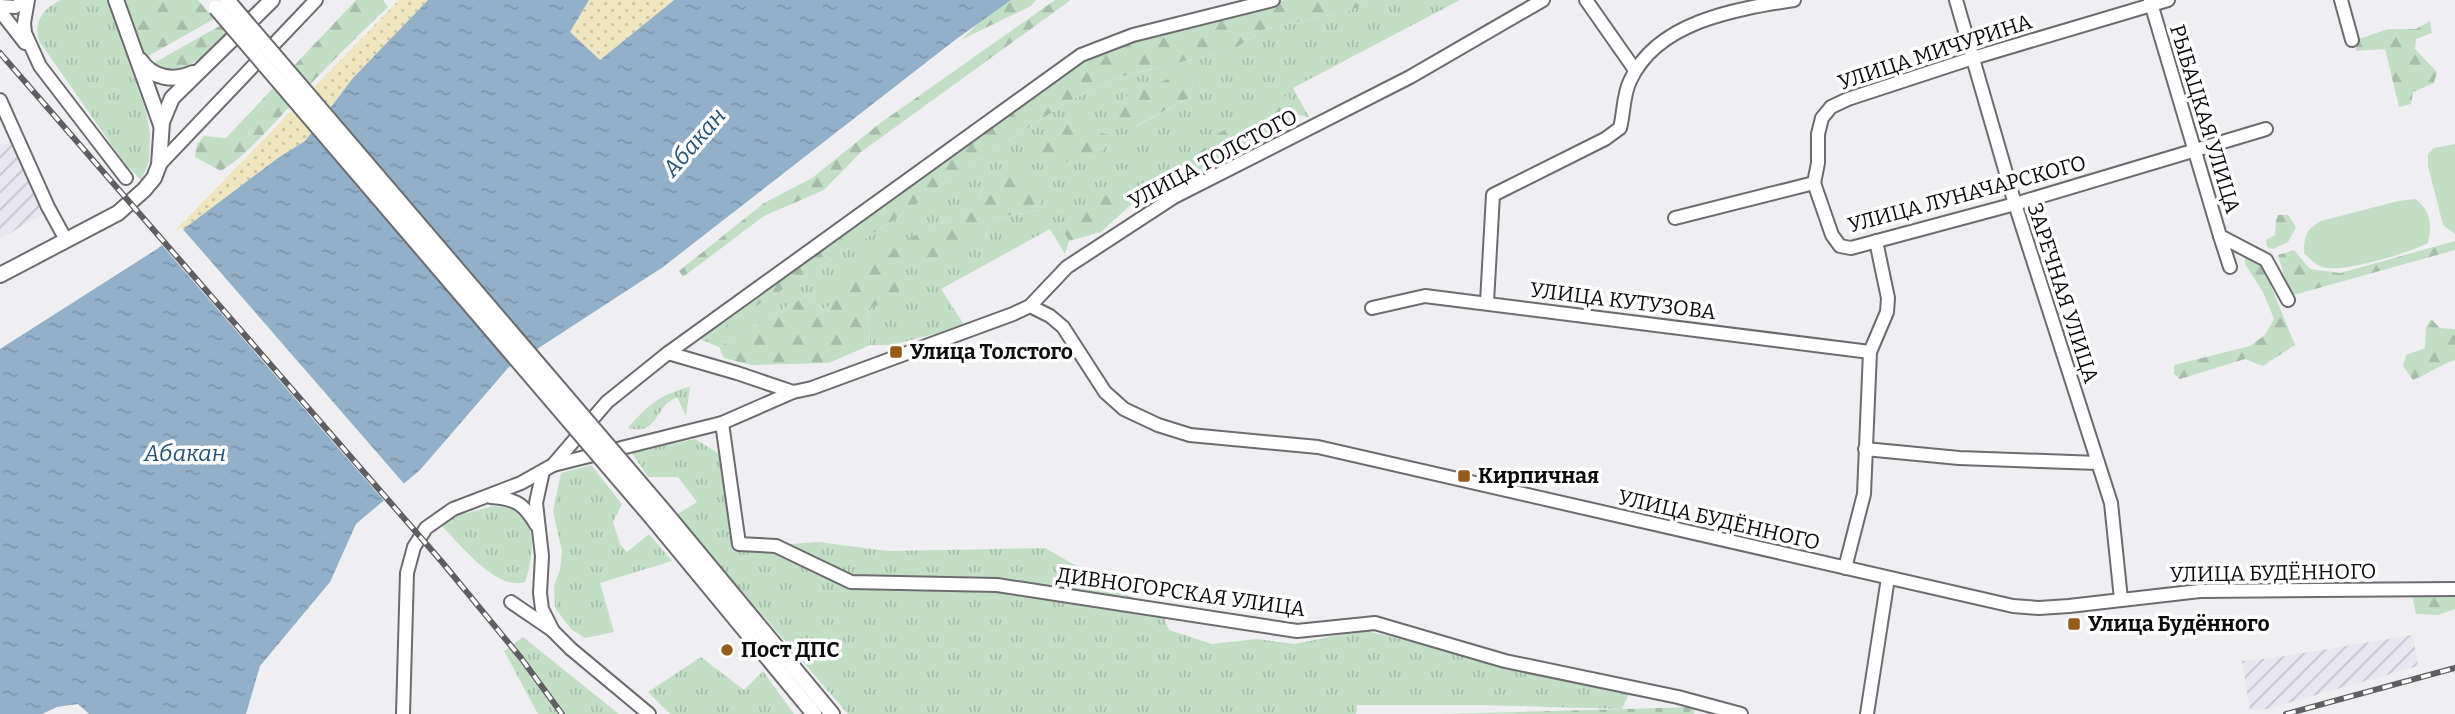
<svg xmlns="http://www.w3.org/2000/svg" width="2455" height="714" font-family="Bitter,serif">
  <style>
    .industrial { fill: url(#industrial-furrows) }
    .grass { fill: url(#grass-tufts); fill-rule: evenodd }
    .forest { fill: url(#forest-firs) }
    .sand { fill: url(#sand-dots) }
    .cemetery { fill: url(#cemetery-stones) }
    .pitch { fill: #c2dfc6 }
    .water { fill: url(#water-ripples) }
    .pier { fill: #efeff2 }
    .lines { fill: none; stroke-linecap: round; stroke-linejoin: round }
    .minor-casing { stroke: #6c6c6f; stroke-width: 16 }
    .major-casing { stroke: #6c6c6f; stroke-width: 18 }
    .minor { stroke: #fff; stroke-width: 12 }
    .major { stroke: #fff; stroke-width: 14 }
    .rail-casing { stroke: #5f5e61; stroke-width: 6 }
    .rail { stroke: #fff; stroke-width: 3.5; stroke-dasharray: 10; stroke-linecap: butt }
    .major-bridge-casing { stroke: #6c6c6f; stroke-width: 18; stroke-linecap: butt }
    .major-bridge { stroke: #fff; stroke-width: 14 }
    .poi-dot { fill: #965b1b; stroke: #fff; stroke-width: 2.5 }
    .labels { text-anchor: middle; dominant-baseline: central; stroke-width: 7; stroke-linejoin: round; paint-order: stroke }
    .street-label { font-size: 21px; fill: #0c0b0d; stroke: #fff }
    .poi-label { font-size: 21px; font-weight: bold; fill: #0c0b0d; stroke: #fff; text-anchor: start }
    .water-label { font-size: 23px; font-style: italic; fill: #245376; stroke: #fff }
  </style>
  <defs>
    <pattern id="industrial-furrows" width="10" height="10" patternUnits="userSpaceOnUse" patternTransform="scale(1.75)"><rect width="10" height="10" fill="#e7e6f1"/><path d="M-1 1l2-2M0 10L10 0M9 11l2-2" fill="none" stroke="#c5c4cd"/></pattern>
    <pattern id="grass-tufts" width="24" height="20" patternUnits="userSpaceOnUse" patternTransform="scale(1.75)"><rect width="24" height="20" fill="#c2dfc6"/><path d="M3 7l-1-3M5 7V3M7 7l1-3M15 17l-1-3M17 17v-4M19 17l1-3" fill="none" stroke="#a6bea9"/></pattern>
    <pattern id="forest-firs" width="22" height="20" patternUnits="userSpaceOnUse" patternTransform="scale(1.75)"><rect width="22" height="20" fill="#c2dfc6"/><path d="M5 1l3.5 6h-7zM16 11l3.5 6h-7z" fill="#a6bea9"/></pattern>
    <pattern id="sand-dots" width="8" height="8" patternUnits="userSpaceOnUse" patternTransform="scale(1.75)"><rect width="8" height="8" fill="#efe6c0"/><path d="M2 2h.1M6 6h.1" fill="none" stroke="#ccc4a4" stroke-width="1.8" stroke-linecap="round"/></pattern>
    <pattern id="cemetery-stones" width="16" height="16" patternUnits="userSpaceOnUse" patternTransform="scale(1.75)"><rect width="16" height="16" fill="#c2dfc6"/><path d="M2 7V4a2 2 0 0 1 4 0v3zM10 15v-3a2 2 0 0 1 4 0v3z" fill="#a6bea9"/></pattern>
    <pattern id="water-ripples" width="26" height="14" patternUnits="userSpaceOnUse" patternTransform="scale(1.75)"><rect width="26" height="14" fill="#93b0c9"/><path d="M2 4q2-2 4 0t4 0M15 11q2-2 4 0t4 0" fill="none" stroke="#7e96ab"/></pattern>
  </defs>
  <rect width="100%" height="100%" fill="#efeff2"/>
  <g class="industrial">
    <polygon points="11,143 43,214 0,239 0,145"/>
    <polygon points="2413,635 2418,666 2267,709 2250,711 2242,661 2273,658"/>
  </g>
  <g class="grass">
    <path d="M61 0H106L108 2 146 112 150 133 149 162 141 180 125 164 39 41C33 22 43 8 61 0Z"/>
    <path d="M1381 0H1460L1293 88 1309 117 1298 115 1287 96 1186 166 1184 181 1135 201 1118 185 1059 226 1069 241 1065 254 1050 229 941 289 965 326 892 345H870L868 309 904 267 984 242 990 219 1040 210 991 172 973 209 923 231 834 304 824 309 805 296 719 347 702 340 888 224 956 175 1069 101 1120 77 1234 49 1265 29 1347 11ZM1193 74 1203 91 1136 126Z"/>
    <path d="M690 387 686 416 677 397C672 400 666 403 663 408 652 423 650 433 628 428 647 406 660 394 690 387Z"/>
    <polygon points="695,439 718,453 736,548 819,542 887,551 1045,548 1163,615 1169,630 1212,644 1257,639 1295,644 1362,630 1630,692 1622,709 1478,705 1357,705 1356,714 848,714 676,515 697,502 678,477 648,477 632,453"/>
    <polygon points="591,465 622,504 613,522 620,544 627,552 649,534 672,561 600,583 614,632 585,638 571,629 555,608 554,586 560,570 562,552 553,511 561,473"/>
    <path d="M493 506C502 507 513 507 520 513 538 527 532 563 525 582 497 592 459 543 440 524L455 516Z"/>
    <polygon points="523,637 619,714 538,714 504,651"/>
    <polygon points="701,657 744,690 763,671 794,714 670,714 648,692"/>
  </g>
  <g class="forest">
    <polygon points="120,0 198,0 214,19 143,59"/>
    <path d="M356 0H383L388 7C355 38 323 70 292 104 270 127 248 154 221 171L195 157 197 144 204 136 226 138Z"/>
    <polygon points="1003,0 1036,0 1031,6 961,40"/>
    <polygon points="1055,0 1071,0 861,152 824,190 764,216 683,277 679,271 764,203 812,178 879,124"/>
    <polygon points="1285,0 1381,0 1347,11 1265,29 1234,49 1120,77 1069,101 956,175 888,224 702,340 702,319 1106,39"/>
    <polygon points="2430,21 2432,33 2416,39 2415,49 2437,72 2434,83 2413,92 2411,104 2399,107 2385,49 2356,51 2356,40 2388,29 2416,29"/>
    <path d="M221 25 228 32C209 50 182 84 154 63Z"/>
    <polygon points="1193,74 1203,91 1135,126 1113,119 1124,97 1178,75"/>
    <polygon points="1288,95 1298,115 1241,153 1184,181 1186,166 1219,133"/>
    <polygon points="1066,123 1109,135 1102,151 1056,165 1030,155 1047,134"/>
    <polygon points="991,172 1036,174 1040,210 990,219 984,242 905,267 898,296 868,309 870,345 829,363 751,365 724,358 719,347 805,296 824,309 834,304 834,280 923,231 973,209"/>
    <polygon points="1118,185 1135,201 1101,232 1069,241 1059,226 1078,210"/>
    <polygon points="2278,215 2288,215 2296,227 2288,242 2273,249 2267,247 2266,240 2275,235 2276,221"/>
    <polygon points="2455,241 2455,250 2290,296 2278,255 2294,250 2310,269 2340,273"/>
    <polygon points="2245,255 2262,264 2295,345 2263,366 2245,359 2180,379 2174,374 2174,365 2250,346 2265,335 2274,319 2263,292 2245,264"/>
    <path d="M2431 319 2440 328 2455 329V360C2442 364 2428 374 2413 380L2403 366 2406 355 2425 348 2426 327Z"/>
    <polygon points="2455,591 2455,609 2438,615 2416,614 2412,594"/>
  </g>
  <g class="sand">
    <polygon points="399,0 428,0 353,78 305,141 278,158 157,249"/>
    <polygon points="589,0 674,0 600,60 570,32"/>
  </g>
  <polygon class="cemetery" points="1695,707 1694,714 1441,714"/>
  <g class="pitch">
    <polygon points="2455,144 2455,234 2443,225 2428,166 2428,154 2434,148"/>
    <path d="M2415 199C2431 210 2432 224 2428 243 2410 253 2347 271 2327 268 2317 267 2310 259 2304 253 2304 237 2306 229 2321 221L2398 201Z"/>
  </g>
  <polygon class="water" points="428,0 589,0 570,32 600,60 674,0 1011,0 955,40 663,267 508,368 420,470 356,524 330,582 260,666 246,714 89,714 78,704 57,707 42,714 0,714 0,349 157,249 278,158 305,141 353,78"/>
  <polygon class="pier" points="181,227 406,486 386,503 160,243"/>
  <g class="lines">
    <g class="minor-casing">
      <g id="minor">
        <polyline points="28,0 24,23 25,33 40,66 126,178"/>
        <polyline points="1586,0 1635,70"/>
        <polyline points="1956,0 2015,204 2111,503 2121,599"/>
        <polyline points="2150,0 2220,236 2266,260 2288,300"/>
        <polyline points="2341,0 2352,40"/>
        <polyline points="0,6 15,7 26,0"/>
        <polyline points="0,11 25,43"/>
        <polyline points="0,100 48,207 66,240"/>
        <polyline points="159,165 316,0"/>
        <polyline points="1814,183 1832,235 1840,246 1851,248 2015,204 2266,129"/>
        <polyline points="1814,183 1818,163 1818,134 1822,118 1831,107 1848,99 1973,58 2168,0"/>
        <polyline points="1675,218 1814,183"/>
        <polyline points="2220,236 2230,267"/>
        <path d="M1487 302 1493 195 1605 139 1620 128C1624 113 1623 95 1630 81 1657 21 1737 9 1794 0"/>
        <polyline points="1030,306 1050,316 1063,327 1105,392 1124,409 1158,425 1190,435 1318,447 2013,606 2039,608 2069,606 2200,591 2455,589"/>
        <polyline points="1372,308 1425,296 1870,352"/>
        <polyline points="668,353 737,373 793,392 812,388 1013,314 1030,306 1067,267 1174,197 1410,77 1543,0"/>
        <polyline points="722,423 739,544 776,546 851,582 997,585 1297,631 1375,623 1505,661 1678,697 1741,714"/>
        <polyline points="1865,449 1959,458 2098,463"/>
        <polyline points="553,465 722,423 793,392"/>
        <polyline points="543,471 536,503 542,556 540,593 542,609 552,629"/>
        <path d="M491 497C517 499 524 504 537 526"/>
        <polyline points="1845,568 1864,494 1870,352 1887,312 1888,298 1876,241"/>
        <polyline points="511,602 552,630 571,649 649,714"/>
        <polyline points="403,714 407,573 414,547 426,528 453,509 521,483 553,465 607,402 668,353 1081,55 1133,35 1273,0"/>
        <polyline points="1867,714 1888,578"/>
      </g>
    </g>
    <g class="major-casing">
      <g id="major">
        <polyline points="116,0 161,125"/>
        <path d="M140 60C152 78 173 82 193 73"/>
        <polyline points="0,275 118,213 144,190 154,178 159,165 162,122 172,98 272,0"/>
        <polyline points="663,510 832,714"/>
        <polyline points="653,519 814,714"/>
      </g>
    </g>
    <use href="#minor" class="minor"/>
    <use href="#major" class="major"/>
    <g class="rail-casing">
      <g id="rail">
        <polyline points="0,53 442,562 521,658 562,714"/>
        <polyline points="2286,714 2455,668"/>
      </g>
    </g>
    <use href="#rail" class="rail"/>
    <g class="major-bridge-casing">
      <g id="major-bridge">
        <polyline points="227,0 663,510"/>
        <polyline points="216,8 653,519"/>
      </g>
    </g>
    <use href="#major-bridge" class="major-bridge"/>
  </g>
  <g class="poi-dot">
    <rect x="889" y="345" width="14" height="14" rx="3.5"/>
    <rect x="1457" y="469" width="14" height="14" rx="3.5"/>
    <rect x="2067" y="617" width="14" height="14" rx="3.5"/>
    <circle cx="727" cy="650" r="7"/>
  </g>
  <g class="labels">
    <g class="street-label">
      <text transform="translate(1935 52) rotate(-18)">УЛИЦА МИЧУРИНА</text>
      <text transform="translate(2205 119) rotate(73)">РЫБАЦКАЯ УЛИЦА</text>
      <text transform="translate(1213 159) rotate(-28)">УЛИЦА ТОЛСТОГО</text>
      <text transform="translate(1967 194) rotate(-15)">УЛИЦА ЛУНАЧАРСКОГО</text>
      <text transform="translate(2063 293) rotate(72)">ЗАРЕЧНАЯ УЛИЦА</text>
      <text transform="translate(1623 301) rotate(7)">УЛИЦА КУТУЗОВА</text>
      <text transform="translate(1719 520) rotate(13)">УЛИЦА БУДЁННОГО</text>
      <text transform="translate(2273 573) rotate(-1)">УЛИЦА БУДЁННОГО</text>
      <text transform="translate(1181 592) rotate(8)">ДИВНОГОРСКАЯ УЛИЦА</text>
    </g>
    <g class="poi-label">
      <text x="910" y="352">Улица Толстого</text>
      <text x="1478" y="476">Кирпичная</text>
      <text x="2088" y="624">Улица Будённого</text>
      <text x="741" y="650">Пост ДПС</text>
    </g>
    <g class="water-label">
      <text transform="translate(694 142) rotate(-49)">Абакан</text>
      <text x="185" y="453">Абакан</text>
    </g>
  </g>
</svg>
